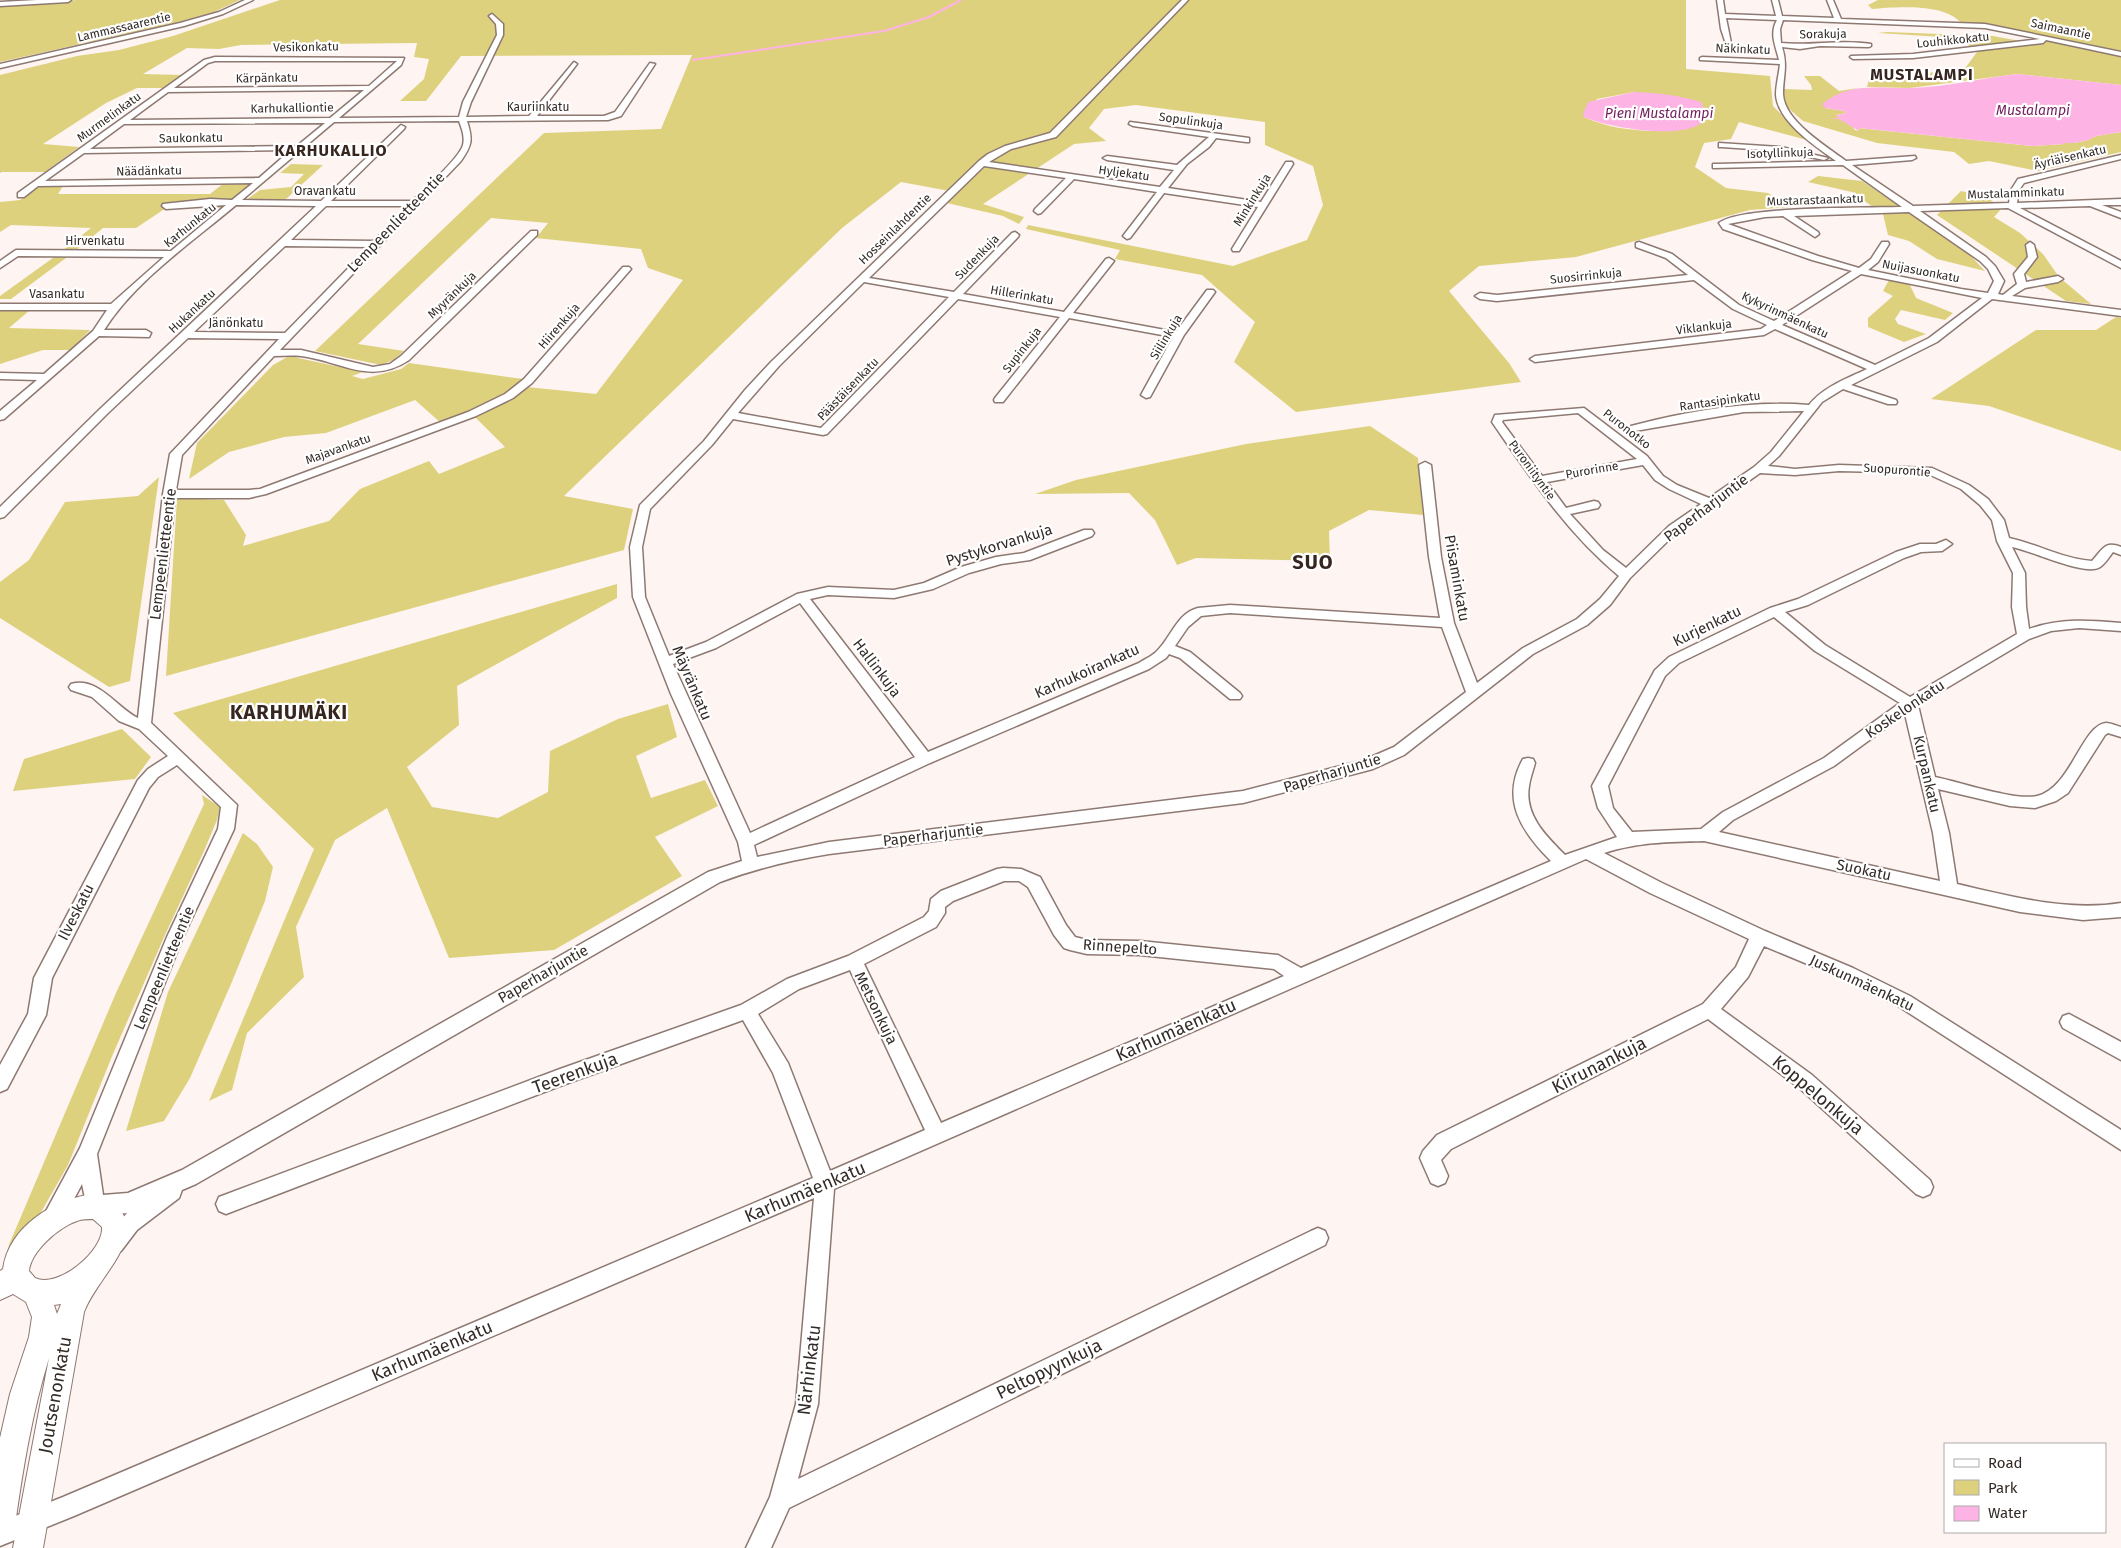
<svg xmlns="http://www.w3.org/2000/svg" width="2121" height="1548" font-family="'Fira Sans',sans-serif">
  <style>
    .green { fill: #ded17d; fill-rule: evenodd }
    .water { fill: #fdb3e4 }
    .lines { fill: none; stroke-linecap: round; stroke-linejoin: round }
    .stream { stroke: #fdb3e4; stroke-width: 2 }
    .minor-casing { stroke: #8e7972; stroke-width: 3 }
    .major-casing { stroke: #8e7972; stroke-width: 2 }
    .minor { fill: #fff; fill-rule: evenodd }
    .major { fill: #fff; fill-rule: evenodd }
    .labels { text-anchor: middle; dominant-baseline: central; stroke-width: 4.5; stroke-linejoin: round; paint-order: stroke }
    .far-street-label { font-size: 12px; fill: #332b27; stroke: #fff }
    .far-water-label { font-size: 14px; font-style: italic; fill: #731f5d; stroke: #fff }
    .street-label { font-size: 15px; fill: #332b27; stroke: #fff }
    .far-district-label { font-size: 16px; font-weight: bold; letter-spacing: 1px; fill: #372620; stroke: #fff }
    .near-street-label { font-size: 18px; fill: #332b27; stroke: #fff }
    .district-label { font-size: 20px; font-weight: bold; letter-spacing: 1px; fill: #372620; stroke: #fff }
  </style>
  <rect width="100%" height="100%" fill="#fef4f1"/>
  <g class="green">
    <polygon points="76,0 240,0 214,12 179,22 0,62 0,6 31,5"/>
    <path d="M280 0H1686V69L1770 76 1773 106 1807 140 1739 122 1731 139 1704 143 1695 167 1726 188 1768 193 1789 207 1750 210 1576 257 1479 266 1449 291 1509 363 1521 382 1296 412 1234 362 1255 322 1202 275 1115 259 1120 250 1026 229 1028 225 1233 266 1307 240 1323 205 1313 166 1265 145V122L1136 105 1104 109 1089 128 1106 141 1074 144 983 204 1024 217 1019 224 1003 216 947 203 955 192 901 182 842 228 564 496 633 509 624 550 166 676 177 498 224 500 246 535 243 546 329 521 360 489 429 461 439 474 505 447 470 412 441 423 415 400 326 433 284 437 229 452 189 479 197 443 273 365 289 356 363 372 352 376 363 379 401 369 409 363 523 379 517 386 596 394 683 280 648 268 641 249 536 238 548 223 491 218 358 344 404 351 393 360 381 365 315 351 544 133 661 129 692 55 461 56 426 101H400L424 79 429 59 414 57 417 43 241 45 219 49 187 48 143 74 183 75 165 88H137L106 103 43 144 79 147 45 172H2L0 173V75L77 56 119 50 173 36ZM1634 92 1684 129C1652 133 1614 131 1584 117L1597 99Z"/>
    <path d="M1878 0H2121V85L2017 74 1910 88 1867 87 1869 79 1916 75 1966 67 1977 52 1959 38 1878 33 1887 32 1993 36 2026 42 2050 37 1996 25 1961 23C1945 3 1895 7 1872 9L1868 5Z"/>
    <polygon points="1804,76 1820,76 1839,91 1858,88 1840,94 1825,108 1844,111 1846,113 1837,115 1838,118 1852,126 1855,130 1859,131 1858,128 2032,146 2064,144 2062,142 2075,143 2088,140 2096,136 2121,132 2121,152 2038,171 1989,161 1969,164 1954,152 1877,143 1803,121 1787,107 1783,97 1783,89 1812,90 1811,85"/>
    <polygon points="291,164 323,165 285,200 246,200 260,190 291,187 304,174 280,173"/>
    <polygon points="1818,176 1862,181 1968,253 1985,271 1937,259 1909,241 1888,235 1883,214 1852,192 1808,182"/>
    <polygon points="224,183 251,183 221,208 166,208 136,228 103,228 75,251 62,251 91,228 11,225 0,232 0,202 20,200 40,186 63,186 58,194 210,194"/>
    <polygon points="1961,191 1985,196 2002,208 1994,217 2020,233 2043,254 2059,277 2091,304 2066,301 1937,215"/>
    <polygon points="57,255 70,255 11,299 0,299 0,296"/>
    <polygon points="1889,280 1909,283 1916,298 1953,313 1945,320 1901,310 1895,319 1898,324 1926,334 1904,342 1868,327 1868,318 1893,296 1883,291"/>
    <polygon points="2,309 30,310 9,328 90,330 71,350 43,350 0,364 0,311"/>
    <polygon points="2116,317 2121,318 2121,451 1989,406 1931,399 2036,330 2096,330"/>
    <polygon points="1370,426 1418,458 1423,515 1369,510 1329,531 1330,561 1196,558 1177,565 1155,520 1129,493 1035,494 1076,480 1246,444"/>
    <polygon points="159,477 130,681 109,687 0,618 0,582 29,560 65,502 138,496"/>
    <polygon points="617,584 617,598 457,686 459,725 407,767 432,807 498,818 548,792 550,751 618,719 668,704 677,737 636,756 651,798 705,780 718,806 655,837 682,876 554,950 449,958 387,808 335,840 296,927 304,977 247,1033 232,1090 209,1101 314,849 173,713"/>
    <polygon points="122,729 151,757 135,779 13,791 24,759"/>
    <polygon points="202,795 220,807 217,820 204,851 165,935 113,1054 68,1165 40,1214 8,1247 116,993 204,804"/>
    <polygon points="243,833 257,844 273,867 265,901 231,984 190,1078 164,1121 126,1131 168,992"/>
  </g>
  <g class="water">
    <path d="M2017 74 2121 85V132L2096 136 2088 140 2075 143H2063L2065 144 2032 146 1859 128V131L1839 119H1829L1838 118 1837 115 1826 113 1838 115 1846 113 1844 111 1825 108 1822 104C1851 81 1878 89 1911 88 1946 87 1982 78 2017 74Z"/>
    <path d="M1634 92C1658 93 1678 95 1701 102L1707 116C1695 144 1606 127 1584 117L1583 114 1588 102Z"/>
  </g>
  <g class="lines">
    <polyline class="stream" points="693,60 884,31 929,17 961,0"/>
    <g class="minor-casing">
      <g id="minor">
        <polygon points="37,0 71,0 68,2 0,6 0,2"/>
        <polygon points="245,0 253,0 223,14 184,26 0,68 0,64 180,23 219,12"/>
        <path d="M1182 0H1188L1056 137 1011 149 989 162 1160 187 1174 170 1107 160 1103 158 1107 156 1177 165 1209 137 1133 126 1129 124 1130 122 1249 138V142H1246L1216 138 1209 147 1187 164 1168 188 1261 202 1286 162H1292L1293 164 1239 251H1233L1232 249 1258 207 1164 193 1130 238 1127 239 1123 236 1157 192 1074 179 1041 213 1038 214 1034 211 1035 209 1066 178 984 166 869 278 954 292 1012 233 1015 232 1019 235 1018 237 963 294 1064 312 1106 259 1109 258 1114 261 1073 313 1176 332 1207 290H1213L1215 292 1184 335 1150 397 1146 398 1141 395 1173 337 1069 318 1003 402H995L994 400 995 398 1060 317 958 299 827 434 823 435 733 419 712 445 650 509 642 547 645 597 669 656 706 642 797 594 828 587 894 590 924 583 961 567 996 557 1024 553 1084 530H1092L1094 533 1092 536 1030 560 1001 564 969 573 933 589 894 598 828 595 810 599 928 752 1139 663C1145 659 1152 656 1156 652 1171 638 1177 613 1198 608L1230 605 1440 618 1429 557 1419 465 1425 462 1431 465 1441 557 1454 623 1477 683 1523 648 1577 619 1600 599 1619 576C1566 532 1530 477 1492 422L1495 415 1584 408 1647 456 1663 476 1677 485 1709 498 1754 467 1771 452 1804 411 1744 412 1635 431 1631 430 1630 428 1631 426C1688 411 1750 400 1809 405 1823 387 1848 378 1867 369L1775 329 1764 335 1535 362 1530 359 1535 356 1761 329 1767 325 1733 309 1694 280 1497 301 1480 299 1475 296 1480 293 1497 295 1688 275 1666 258 1636 247V243L1639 242 1672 254 1739 305 1774 321 1852 271 1812 260 1723 229 1719 223C1740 206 1869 208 1902 207L1843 165 1713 168V164H1716L1836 161C1816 147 1778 122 1776 95 1776 85 1779 74 1780 64L1700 60V58L1702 57 1779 60C1776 46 1769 34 1777 20L1726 18 1731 43 1726 44 1721 29 1717 0H1723L1725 14 1776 16 1772 0H1778L1782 16 1834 18 1827 0H1833L1841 19 1985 24 2121 52V56L2046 40 2043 43 1913 58 1853 59 1850 57 1851 56 1913 54 2040 39 1985 28 1783 20 1780 29 1781 43C1811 46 1841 39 1871 44V46L1869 47 1820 46 1800 49 1782 47C1788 66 1783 76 1783 94 1784 121 1826 146 1846 161L1915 156 1916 158 1912 160 1852 165 1913 206 2009 203 2011 190 2018 179 2121 155V159L2024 183 2019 190 2017 203 2121 199V205H2102L2121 212V218L2090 206 2020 208 2121 261V268L2008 208 1920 211 1986 257 1995 266 2004 281 1998 294 2003 295 2017 284 2014 274 2028 257 2026 245 2030 242 2034 245 2037 257 2024 274 2026 282 2058 276 2063 279 2058 282 2025 288 2012 296 2121 310V316L1992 299 1937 342 1851 385 1896 400 1897 402 1896 404H1888L1843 389 1822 402 1779 456 1768 466 1795 469 1839 465 1932 468 1969 485 1988 499 2004 520 2009 538C2037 544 2063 559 2092 561 2102 550 2105 540 2121 547V555L2113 552C2109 557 2105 564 2100 567 2086 577 2030 550 2012 547L2025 573 2026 607 2029 629C2060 618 2089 620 2121 623V631L2079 628 2051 631 2029 639 1918 705 1935 777C1960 782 2014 801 2037 796 2071 788 2082 725 2106 723 2111 723 2117 726 2121 727V737L2108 733 2105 735 2068 793 2056 801 2035 808 2010 806 1938 789 1949 833 1957 884C2010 896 2066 912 2121 903V917L2083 920 2020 912 1704 841C1667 842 1639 842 1604 853L1662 883 1765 931 1853 968 1910 996 2121 1130V1150L1898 1006 1841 978 1764 946 1748 977 1721 1009 1812 1075 1930 1180 1933 1187 1930 1194 1923 1197 1916 1194 1798 1087 1708 1019 1451 1149 1441 1160 1448 1176 1445 1183 1438 1186 1431 1183 1420 1158 1423 1151 1437 1135 1703 1004 1736 967 1749 939 1650 893 1586 859 834 1189 818 1404 798 1479 1311 1231 1318 1228 1325 1231 1328 1238 1325 1245 789 1508 771 1548H746L770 1497 796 1404 814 1198 74 1516 0 1546V1522L63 1497 813 1178 773 1073 743 1020 560 1086 226 1214 219 1211 216 1204 219 1197 560 1069 741 1005 787 979 848 956 924 917 929 911 931 899 941 891 997 869 1003 868 1021 869 1040 877 1066 925 1075 937 1087 940 1140 941 1278 955 1301 968 1551 861C1522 832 1500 800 1523 759L1528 758 1533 759 1535 763C1533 771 1530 778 1529 786 1524 815 1546 836 1565 855L1617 837 1598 808 1592 786 1655 670 1669 657 1770 608 1798 599 1896 552 1920 544H1936L1946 540 1952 544 1942 551 1921 552 1904 558 1808 605 1785 612 1825 645 1910 697 2017 634 2012 607 2013 573 1997 541 1992 520 1980 505 1961 489 1926 473 1839 471 1795 475 1760 473 1677 532 1630 578 1610 605 1587 625 1533 654 1404 755 1373 769 1243 803 829 854C791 860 755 869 720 882L196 1184 182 1190 179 1198 137 1230 121 1251 114 1254 107 1251 104 1244 107 1237 127 1213 95 1216 88 1213 82 1184 59 1227 52 1230 45 1227 42 1220 45 1213 80 1148 167 937 218 829 221 807 177 765 158 777 149 788 52 978 46 1015 7 1089 0 1092V1065L28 1014 34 978 138 780 148 769 168 756 139 729 119 721 92 697 71 690 69 687 71 684C98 676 117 708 138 718L163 494 170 454 279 339 188 338 108 413 4 517 0 518V507L100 409 316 206 236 205C191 243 136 280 104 330H146L151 333 149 337 99 336 4 419 0 420V411L37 380 0 379V373L44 374 93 331 107 310H0V304H111L164 257 18 256 0 268V261L16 250 171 251 226 205 166 209 162 206 163 204 210 199 232 200 253 183 38 186 24 197H18V193L204 60 215 57 404 58 401 65 339 118 459 117 463 102 497 35 496 24 489 16 492 14 503 24V35L471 102 466 117 529 116 574 62 577 64 537 116H604L615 112 650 63 655 64 621 116 608 120 467 121C473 140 472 145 461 161L280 350H301L373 367 390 364 401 356 531 231H537V235L409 360C370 386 341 361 301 356 292 355 283 356 274 356L182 455 176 490H249L260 489 468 412 505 394 524 379 623 267H629L631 269 532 383 513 398 476 416 266 494 249 498H175L151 723 237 805 234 829 183 937 97 1154 103 1195 128 1193 182 1170 708 872 742 861 738 842 671 694 633 597 630 547 640 505 704 441 745 390 771 362 979 161 988 154 1005 146 1050 133ZM215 61H397L369 86 174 88 208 63ZM364 90 330 118 130 120 168 92ZM459 121C462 129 465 137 463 145 460 157 423 191 412 201H331L404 129 405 127 401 125 321 201 242 200 334 122ZM325 123 297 146 90 149 124 124ZM291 150 259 178 45 181 84 153ZM326 206H408L374 241 291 240ZM1909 212 1980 261 1988 269 1994 281 1988 293 1961 289 1868 270 1878 262 1889 244 1888 242H1882L1871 259 1859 268 1818 256 1728 224 1765 217 1783 216 1815 237 1819 234 1818 232 1794 216ZM285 246 369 247 285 333 194 332ZM1861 274 1982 298 1929 338 1875 365 1782 325ZM864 282 949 297 821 428 738 413 779 366ZM1578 413 1637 459 1542 476 1502 422 1503 420ZM1643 465 1655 480 1669 489 1701 504 1669 526 1626 568 1603 550 1570 514 1598 508 1600 505 1598 502 1594 501 1566 508 1547 482ZM800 603 915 757 750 833 673 664 716 648ZM1230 613 1442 627 1466 692 1394 747 1364 760 1243 791 829 842 757 857 754 845 930 763 1149 669 1166 658 1169 654 1180 658 1230 699H1240L1242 696 1240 693 1190 652 1175 646 1188 627 1201 616ZM1774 617 1815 651 1900 703 1824 758 1723 812 1701 829 1632 832 1613 808 1608 786 1665 676 1679 663ZM1905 714 1933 833 1940 881 1719 832 1733 820 1834 766ZM1004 881H1019L1028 887 1054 935 1064 948 1070 950 1087 954 1140 955 1274 969 1284 976 941 1123 864 964 936 927 945 913V907L953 901ZM850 970 925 1130 830 1171 788 1063 758 1014 799 989Z"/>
        <polygon points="1719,143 1781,147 1828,158 1824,160 1781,151 1722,147 1719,147"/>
        <polygon points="2069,1014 2121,1042 2121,1060 2063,1028 2060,1022 2063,1016"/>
      </g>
    </g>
    <g class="major-casing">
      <path id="major" d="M95 1194C166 1223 99 1272 84 1312L43 1548H13L49 1358C32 1413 23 1468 15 1525L10 1535 0 1540V1438L10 1394 29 1337 32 1317 26 1302 13 1294 0 1300V1271L3 1269C9 1226 55 1198 95 1194ZM93 1219 102 1227C104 1251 58 1289 35 1278L29 1271C31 1251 59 1227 77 1221 82 1219 88 1219 93 1219ZM61 1304 57 1314 54 1305Z"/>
    </g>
    <use href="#minor" class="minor"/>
    <use href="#major" class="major"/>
  </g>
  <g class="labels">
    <g class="far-street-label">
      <text transform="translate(124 27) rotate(-13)">Lammassaarentie</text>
      <text transform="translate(2061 29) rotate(12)">Saimaantie</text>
      <text transform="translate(1823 34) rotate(-1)">Sorakuja</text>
      <text transform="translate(1953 40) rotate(-6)">Louhikkokatu</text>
      <text transform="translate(306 47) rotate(-1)">Vesikonkatu</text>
      <text transform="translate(1743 49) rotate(2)">Näkinkatu</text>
      <text transform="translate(267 78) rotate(-1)">Kärpänkatu</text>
      <text x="538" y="107">Kauriinkatu</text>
      <text transform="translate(292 108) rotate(-1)">Karhukalliontie</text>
      <text transform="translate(109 117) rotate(-36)">Murmelinkatu</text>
      <text transform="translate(1191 121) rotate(8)">Sopulinkuja</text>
      <text transform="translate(191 138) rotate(-1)">Saukonkatu</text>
      <text transform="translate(1780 153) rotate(-2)">Isotyllinkuja</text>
      <text transform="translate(2070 157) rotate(-13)">Äyriäisenkatu</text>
      <text transform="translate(149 171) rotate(-1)">Näädänkatu</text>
      <text transform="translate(1124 173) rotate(8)">Hyljekatu</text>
      <text x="325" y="191">Oravankatu</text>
      <text transform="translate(2016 193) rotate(-2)">Mustalamminkatu</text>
      <text transform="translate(1252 200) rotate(-58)">Minkinkuja</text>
      <text transform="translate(1815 200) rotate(-2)">Mustarastaankatu</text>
      <text transform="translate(190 225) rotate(-39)">Karhunkatu</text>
      <text transform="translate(895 229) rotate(-44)">Hosseinlahdentie</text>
      <text x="95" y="241">Hirvenkatu</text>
      <text transform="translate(977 257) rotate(-46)">Sudenkuja</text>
      <text transform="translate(1921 271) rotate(11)">Nuijasuonkatu</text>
      <text transform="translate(1586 276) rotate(-6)">Suosirrinkuja</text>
      <text x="57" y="294">Vasankatu</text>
      <text transform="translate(452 295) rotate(-44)">Myyränkuja</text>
      <text transform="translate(1022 295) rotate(10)">Hillerinkatu</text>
      <text transform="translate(192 311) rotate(-43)">Hukankatu</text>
      <text transform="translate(1785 315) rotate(25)">Kykyrinmäenkatu</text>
      <text x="236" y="323">Jänönkatu</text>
      <text transform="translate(559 326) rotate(-49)">Hiirenkuja</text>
      <text transform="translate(1704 327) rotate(-7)">Viklankuja</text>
      <text transform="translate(1166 337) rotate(-59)">Siilinkuja</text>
      <text transform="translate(1022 350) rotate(-52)">Supinkuja</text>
      <text transform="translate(848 389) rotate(-46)">Päästäisenkatu</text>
      <text transform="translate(1720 401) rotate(-8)">Rantasipinkatu</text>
      <text transform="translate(1627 429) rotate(38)">Puronotko</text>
      <text transform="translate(338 449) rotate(-20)">Majavankatu</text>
      <text transform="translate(1532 470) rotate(54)">Puroniityntie</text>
      <text transform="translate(1592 470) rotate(-10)">Purorinne</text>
      <text transform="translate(1897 470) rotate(4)">Suopurontie</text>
    </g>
    <g class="far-water-label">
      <text x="2033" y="110">Mustalampi</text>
      <text x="1659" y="113">Pieni Mustalampi</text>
    </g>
    <g class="street-label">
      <text transform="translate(396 222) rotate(-46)">Lempeenlietteentie</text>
      <text transform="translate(1706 508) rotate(-37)">Paperharjuntie</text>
      <text transform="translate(999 545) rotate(-17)">Pystykorvankuja</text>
      <text transform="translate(163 554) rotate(-83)">Lempeenlietteentie</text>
      <text transform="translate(1457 578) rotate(80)">Piisaminkatu</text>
      <text transform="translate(1707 626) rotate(-26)">Kurjenkatu</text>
      <text transform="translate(877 668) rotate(53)">Hallinkuja</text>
      <text transform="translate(1087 671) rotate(-24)">Karhukoirankatu</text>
      <text transform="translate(692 683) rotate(67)">Mäyränkatu</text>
      <text transform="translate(1905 709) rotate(-34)">Koskelonkatu</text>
      <text transform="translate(1332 773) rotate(-17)">Paperharjuntie</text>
      <text transform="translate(1927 774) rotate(77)">Kurpankatu</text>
      <text transform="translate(933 835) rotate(-7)">Paperharjuntie</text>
      <text transform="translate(1864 870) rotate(12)">Suokatu</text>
      <text transform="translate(76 912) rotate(-63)">Ilveskatu</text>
      <text transform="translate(1120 947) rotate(4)">Rinnepelto</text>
      <text transform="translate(164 968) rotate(-67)">Lempeenlietteentie</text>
      <text transform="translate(543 974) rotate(-30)">Paperharjuntie</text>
      <text transform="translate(1862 983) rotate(25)">Juskunmäenkatu</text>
      <text transform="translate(876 1008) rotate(64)">Metsonkuja</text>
    </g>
    <g class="far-district-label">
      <text x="1922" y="74">MUSTALAMPI</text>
      <text x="331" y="150">KARHUKALLIO</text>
    </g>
    <g class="near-street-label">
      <text transform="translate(1176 1030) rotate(-24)">Karhumäenkatu</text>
      <text transform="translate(1599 1065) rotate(-27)">Kiirunankuja</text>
      <text transform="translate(575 1073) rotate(-20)">Teerenkuja</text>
      <text transform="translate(1818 1095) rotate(40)">Koppelonkuja</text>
      <text transform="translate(805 1192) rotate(-23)">Karhumäenkatu</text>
      <text transform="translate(432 1351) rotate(-23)">Karhumäenkatu</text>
      <text transform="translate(1049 1369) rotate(-26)">Peltopyynkuja</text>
      <text transform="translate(809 1370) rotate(-83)">Närhinkatu</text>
      <text transform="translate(55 1395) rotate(-80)">Joutsenonkatu</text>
    </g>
    <g class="district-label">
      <text x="1313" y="562">SUO</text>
      <text x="289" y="712">KARHUMÄKI</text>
    </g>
  </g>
  <rect x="1944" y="1443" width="162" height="90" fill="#ffffff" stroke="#adaaa9"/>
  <rect x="1954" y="1459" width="25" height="8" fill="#ffffff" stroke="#adaaa9"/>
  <text x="1988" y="1468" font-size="15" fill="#332b27">Road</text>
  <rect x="1954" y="1480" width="25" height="15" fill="#ded17d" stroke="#adaaa9"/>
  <text x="1988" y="1493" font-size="15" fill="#332b27">Park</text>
  <rect x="1954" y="1506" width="25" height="15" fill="#fdb3e4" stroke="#adaaa9"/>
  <text x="1988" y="1518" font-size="15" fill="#332b27">Water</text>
</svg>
